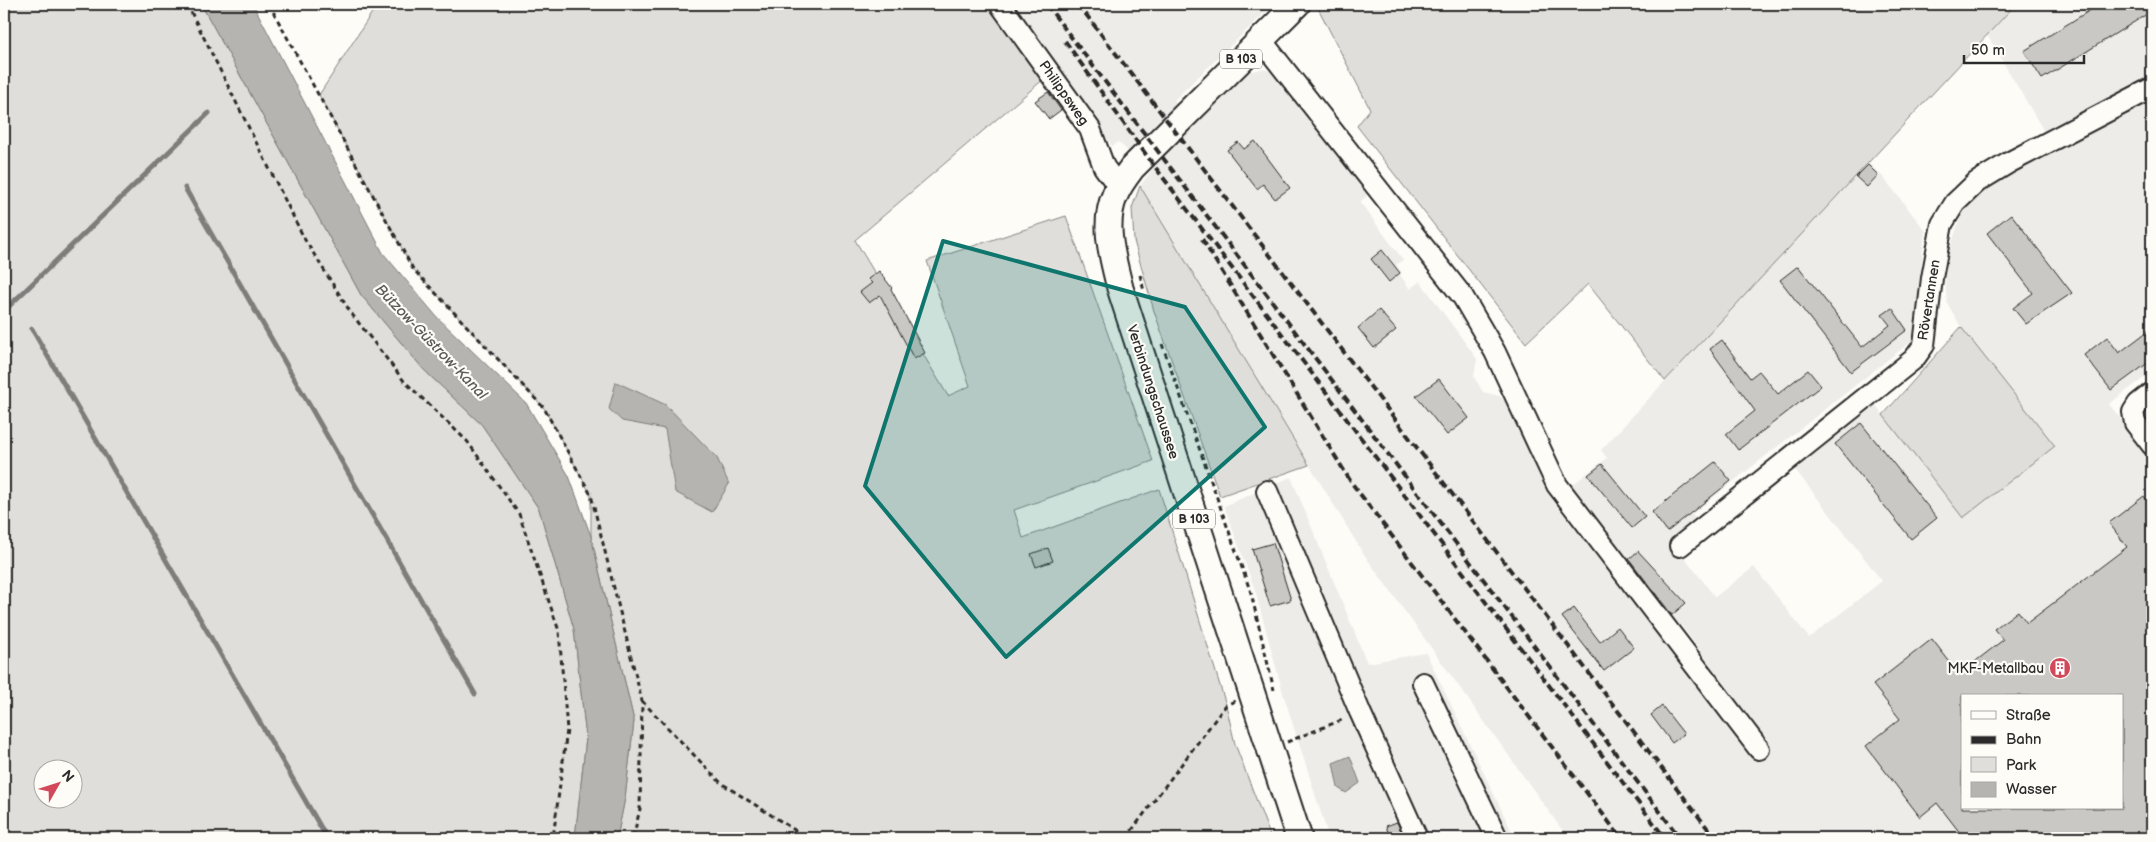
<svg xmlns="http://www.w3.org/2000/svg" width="2156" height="842" font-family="'Balsamiq Sans',sans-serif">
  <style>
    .built { fill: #edece8; fill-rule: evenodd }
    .green { fill: #dfdeda; stroke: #858482; fill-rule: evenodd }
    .water { fill: #b5b4b1; stroke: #7e7d7b }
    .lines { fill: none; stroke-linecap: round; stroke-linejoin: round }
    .stream { stroke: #7e7d7b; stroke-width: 5 }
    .building { fill: #c9c8c4; stroke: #2b2b2b; fill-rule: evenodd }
    .minor-casing { stroke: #2b2b2b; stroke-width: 24 }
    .major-casing { stroke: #2b2b2b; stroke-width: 29 }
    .path { stroke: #2b2b2b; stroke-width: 3; stroke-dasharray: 5 4; stroke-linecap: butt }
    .minor { stroke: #fdfcf7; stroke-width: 20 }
    .major { stroke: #fdfcf7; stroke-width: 25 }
    .rail { stroke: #2b2b2b; stroke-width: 4; stroke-dasharray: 8 4; stroke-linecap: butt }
    .marked { fill: #0f766e; fill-opacity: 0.2; stroke: #0f766e; stroke-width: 4; stroke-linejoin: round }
    .labels { text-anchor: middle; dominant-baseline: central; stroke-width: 4.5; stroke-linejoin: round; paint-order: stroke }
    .shield { fill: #fdfcf7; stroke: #6a6a68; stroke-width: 1 }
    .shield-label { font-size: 12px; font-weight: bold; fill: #2b2b2b }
    .street-label { font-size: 14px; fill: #2b2b2b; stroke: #fdfcf7 }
    .poi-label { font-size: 14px; fill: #2b2b2b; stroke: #fdfcf7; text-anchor: end }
    .water-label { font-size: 15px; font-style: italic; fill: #5b5b5a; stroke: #fdfcf7 }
  </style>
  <rect width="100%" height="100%" fill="#fdfcf7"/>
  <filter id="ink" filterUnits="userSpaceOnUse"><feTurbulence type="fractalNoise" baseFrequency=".02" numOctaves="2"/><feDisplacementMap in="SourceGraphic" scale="10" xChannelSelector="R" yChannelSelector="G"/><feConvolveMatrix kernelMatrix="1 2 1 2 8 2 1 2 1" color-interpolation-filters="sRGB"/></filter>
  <g filter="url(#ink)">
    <g class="built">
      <polygon points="1014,4 1274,4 1174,100 1178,105 1130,153 1118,142 1112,146"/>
      <polygon points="2016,4 2152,4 2152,78 2045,133 1987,35"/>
      <path d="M1262 69 1275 72 1368 195 1360 202 1403 260 1396 265 1402 273 1400 275 1410 289 1420 281 1477 359 1474 377 1483 392 1499 396 1505 401 1553 501 1753 756 1768 743 1681 625 1677 628 1567 489 1607 458 1601 450 1868 163 1882 176 1925 230 1913 340 1692 514 1697 521 1673 542 1715 597 1754 567 1809 638 1882 581 1794 468 1875 404 1963 518 1961 327 1947 303 1944 266 1963 210 1993 185 2012 174 2152 101V372L2109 404 2152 460V838H1568L1363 553 1140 186 1158 162 1249 72ZM1962 696H2122V808H1962Z"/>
      <polygon points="1291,477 1367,663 1426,653 1515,838 1329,838 1283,693 1255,590 1224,506"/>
    </g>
    <g class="green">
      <path d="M4 4H201L361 295 424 370 482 425 539 509 574 629 586 738 575 838H4ZM42 770H72V800H42Z"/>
      <polygon points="383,4 989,4 1045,78 855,240 948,396 970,386 927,261 1066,216 1153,461 1014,510 1023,538 1159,489 1226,705 1235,744 1271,838 617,838 625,798 634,721 591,536 591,495 544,408 413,269 319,95 373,11"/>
      <polygon points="1321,4 2016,4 1665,381 1588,284 1526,343 1357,126 1370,109 1318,8"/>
      <polygon points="1140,186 1309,465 1220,496 1154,311 1134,241 1132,208"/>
      <polygon points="1961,327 2055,446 1963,518 1883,415"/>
    </g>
    <g class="water">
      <polygon points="201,4 253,4 383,253 437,317 526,403 569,476 591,536 634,721 625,798 617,838 575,838 586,738 574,629 539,509 482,425 424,370 361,295"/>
      <polygon points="616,382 666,405 717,458 729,484 712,512 675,492 665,429 622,421 609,409"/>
      <polygon points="1350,756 1360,783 1346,793 1338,788 1333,763"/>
    </g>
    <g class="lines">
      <g class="stream">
        <polyline points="185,188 475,694"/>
        <polyline points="4,311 209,113"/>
        <polyline points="32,329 327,838"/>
      </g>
    </g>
    <g class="building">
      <polygon points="2100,4 2152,4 2152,11 2042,79 2024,51"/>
      <polygon points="1048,92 1061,110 1049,119 1035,101"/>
      <polygon points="1255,141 1290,188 1275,199 1263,184 1257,189 1227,150 1238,142 1244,149"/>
      <polygon points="1868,165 1878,175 1867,187 1856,177"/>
      <polygon points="2011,214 2072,293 2026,324 2013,308 2033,293 1987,233"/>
      <polygon points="1382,250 1400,273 1389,282 1371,259"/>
      <polygon points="1798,266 1862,347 1890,325 1882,315 1892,308 1907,330 1851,372 1780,280"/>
      <polygon points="879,271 892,288 891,289 925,353 914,359 880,295 869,303 860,292 872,283 868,279"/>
      <polygon points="1379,310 1396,330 1374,348 1358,328"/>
      <polygon points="2152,328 2152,360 2111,390 2084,355 2107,337 2119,353"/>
      <polygon points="1722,340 1750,378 1759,371 1778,394 1808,370 1821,386 1738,450 1726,434 1755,411 1710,349"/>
      <polygon points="1439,379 1469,418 1447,435 1416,396"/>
      <polygon points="1861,423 1937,518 1911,539 1835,444"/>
      <polygon points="1715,462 1731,481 1667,532 1652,512"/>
      <polygon points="1602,464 1645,517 1632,528 1588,475"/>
      <path d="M2144 496 2152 507V838H1964L1937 803 1920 817 1866 746 1900 719 1873 685 1932 639 1959 674 2003 640 1994 629 2018 611 2027 623 2127 547 2109 523ZM1962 696H2122V808H1962Z"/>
      <polygon points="1273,543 1291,600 1270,606 1252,549"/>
      <polygon points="1048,548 1053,561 1036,567 1031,554"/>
      <polygon points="1638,551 1686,603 1672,615 1629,559"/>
      <polygon points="1574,608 1600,642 1618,627 1634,648 1604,671 1562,617"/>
      <polygon points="1662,706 1684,734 1672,743 1651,715"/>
      <polygon points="1397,822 1404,838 1390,838 1386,826"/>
    </g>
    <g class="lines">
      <g class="minor-casing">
        <g id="minor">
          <polyline points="1000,4 1090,129 1104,167 1119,187"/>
          <polyline points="1261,40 1463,297 1495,352 1557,485 1759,749"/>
          <polyline points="2152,393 2138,404 2133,412 2135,423 2152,445"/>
          <polyline points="1267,491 1360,712 1417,838"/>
          <polyline points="1680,546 1914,359 1924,345 1932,278 1942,224 1955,203 1977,182 2010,162 2152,88"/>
          <polyline points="1423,683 1497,838"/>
        </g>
      </g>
      <g class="major-casing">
        <path id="major" d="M1297 4 1132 168C1126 176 1119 185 1115 195 1102 224 1113 259 1120 288L1299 838"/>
      </g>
      <g class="path">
        <polyline points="187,4 305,240 351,313 404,381 467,441 519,514 559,631 567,730 553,838"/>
        <polyline points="269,4 413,269 544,408 591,495 642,701 640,809 633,838"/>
        <polyline points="1140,275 1144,291"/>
        <polyline points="1162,344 1251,593 1274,690"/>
        <polyline points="642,701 721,783 807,838"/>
        <polyline points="1287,742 1344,719"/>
        <polyline points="1007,833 1013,838"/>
        <polyline points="1126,838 1226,705 1235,701"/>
      </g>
      <use href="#minor" class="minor"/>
      <use href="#major" class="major"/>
      <g class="rail">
        <polyline points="1046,4 1680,838"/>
        <polyline points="1078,4 1715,838"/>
        <polyline points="1065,41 1152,163 1665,838"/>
        <polyline points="1202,239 1351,482 1621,838"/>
      </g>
    </g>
  </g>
  <path class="marked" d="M943 241 1185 307 1265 427 1006 657 865 486Z"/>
  <defs>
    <g id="building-disc" transform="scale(1.125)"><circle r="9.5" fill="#d1495b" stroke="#fdfcf7"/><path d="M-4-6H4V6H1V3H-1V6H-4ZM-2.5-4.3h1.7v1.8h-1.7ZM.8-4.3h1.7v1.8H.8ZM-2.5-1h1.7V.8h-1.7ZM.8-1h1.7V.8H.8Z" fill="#fff"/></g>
  </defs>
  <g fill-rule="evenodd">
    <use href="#building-disc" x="2060" y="668"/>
  </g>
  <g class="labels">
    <g class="shield">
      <rect x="1220" y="49.5" width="42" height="19" rx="4"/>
      <rect x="1173" y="509.5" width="42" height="19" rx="4"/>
    </g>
    <g class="shield-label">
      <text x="1241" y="59">B 103</text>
      <text x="1194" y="519">B 103</text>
    </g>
    <g class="street-label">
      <text transform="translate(1064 93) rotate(55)">Philippsweg</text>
      <text transform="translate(1929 300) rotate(-81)">Rövertannen</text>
      <text transform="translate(1153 392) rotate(72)">Verbindungschaussee</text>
    </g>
    <g class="poi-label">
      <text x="2044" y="668">MKF-Metallbau</text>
    </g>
    <g class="water-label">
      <text transform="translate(431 342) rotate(46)">Bützow-Güstrow-Kanal</text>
    </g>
  </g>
  <rect width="2156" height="842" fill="none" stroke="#fdfcf7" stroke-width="20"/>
  <rect x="10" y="10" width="2136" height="822" fill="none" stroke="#2b2b2b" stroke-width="2" filter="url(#ink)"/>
  <rect x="1961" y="694" width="162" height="115" fill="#fdfcf7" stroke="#a9a8a5"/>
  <rect x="1971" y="711" width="25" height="8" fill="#fdfcf7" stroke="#a9a8a5"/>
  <text x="2006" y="720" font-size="15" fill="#2b2b2b">Straße</text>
  <rect x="1971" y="736" width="25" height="8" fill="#2b2b2b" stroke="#a9a8a5"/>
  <text x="2006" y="744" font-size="15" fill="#2b2b2b">Bahn</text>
  <rect x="1971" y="757" width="25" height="15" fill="#dfdeda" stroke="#a9a8a5"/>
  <text x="2006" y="770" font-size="15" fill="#2b2b2b">Park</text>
  <rect x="1971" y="782" width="25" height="15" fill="#b5b4b1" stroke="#a9a8a5"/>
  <text x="2006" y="794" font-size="15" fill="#2b2b2b">Wasser</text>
  <g transform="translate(58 784) rotate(51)"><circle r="24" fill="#fdfcf7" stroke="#a9a8a5"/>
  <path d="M0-4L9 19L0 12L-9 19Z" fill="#d1495b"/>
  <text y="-8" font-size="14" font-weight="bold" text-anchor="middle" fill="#2b2b2b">N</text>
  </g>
  <path d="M1964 55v8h120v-8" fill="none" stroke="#2b2b2b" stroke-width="2.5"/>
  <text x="1971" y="55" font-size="15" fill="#2b2b2b" stroke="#fdfcf7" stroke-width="4" paint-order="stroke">50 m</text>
</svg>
